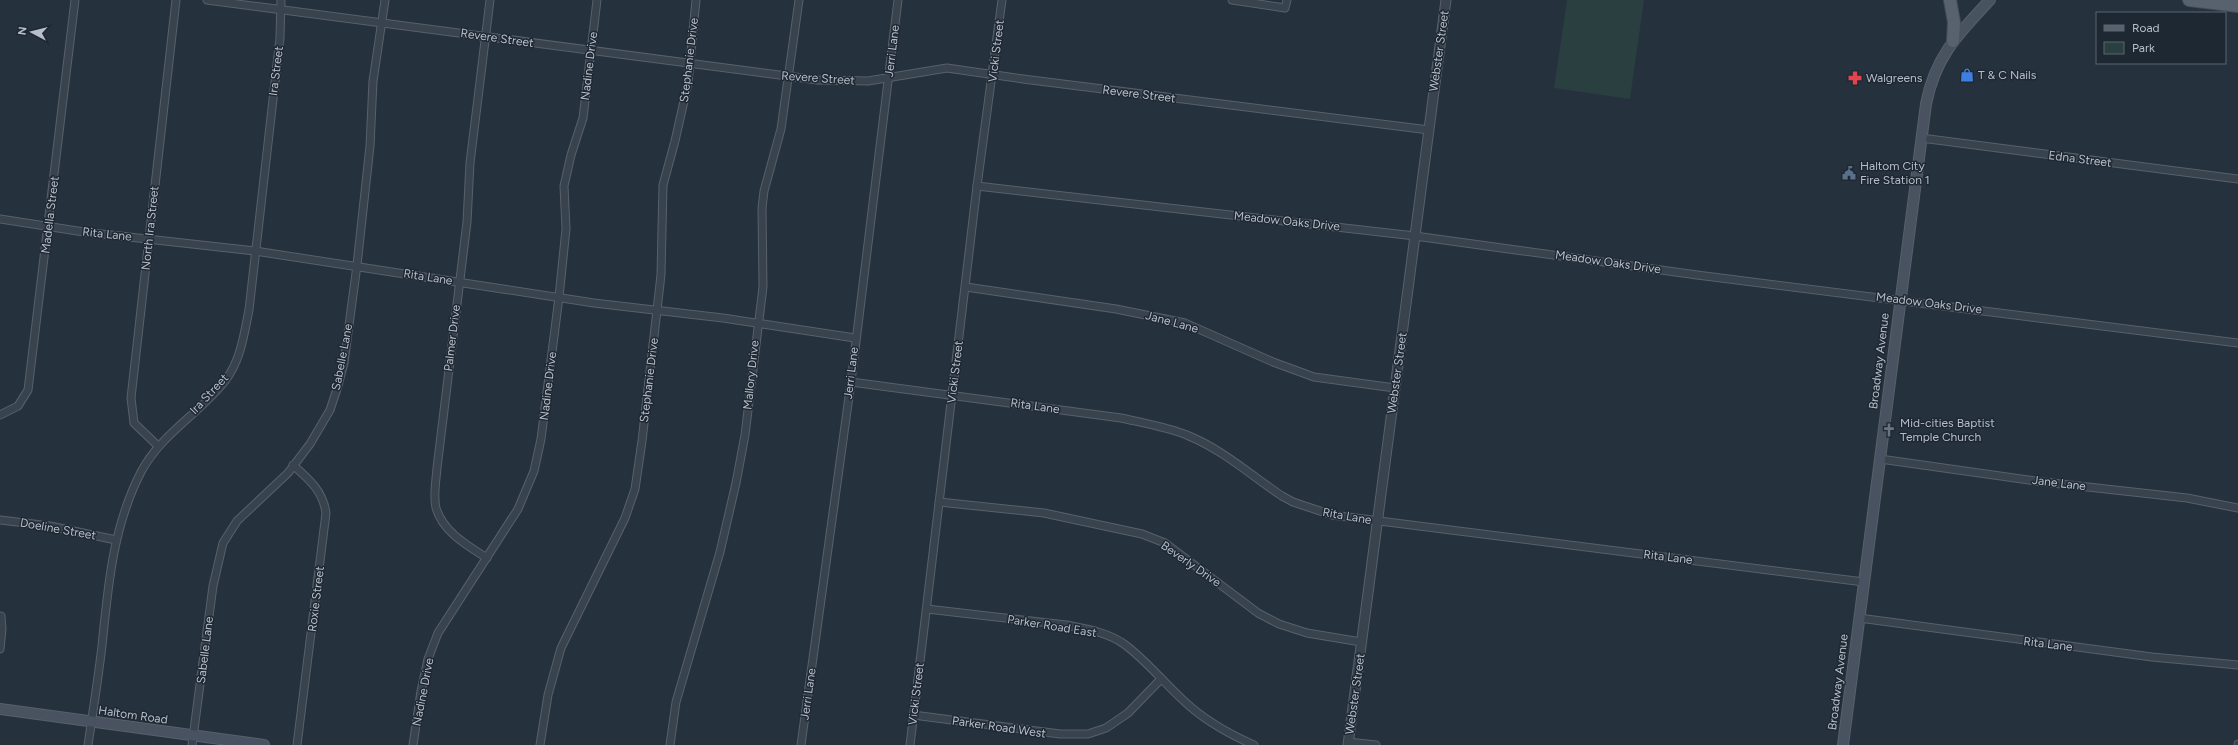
<svg xmlns="http://www.w3.org/2000/svg" width="2238" height="745" font-family="Figtree,sans-serif">
  <style>
    .green { fill: #293f40 }
    .lines { fill: none; stroke-linecap: round; stroke-linejoin: round }
    .minor-casing { stroke: #57616c; stroke-width: 9 }
    .tertiary-casing { stroke: #57616c; stroke-width: 11 }
    .secondary-casing { stroke: #57616c; stroke-width: 12 }
    .primary-casing { stroke: #434c57; stroke-width: 14 }
    .minor { stroke: #39434e; stroke-width: 7 }
    .tertiary { stroke: #39434e; stroke-width: 9 }
    .secondary { stroke: #485260; stroke-width: 10 }
    .primary { stroke: #58626e; stroke-width: 12 }
    .labels { text-anchor: middle; dominant-baseline: central; stroke-width: 3; stroke-linejoin: round; paint-order: stroke }
    .street-label { font-size: 12px; fill: #b6bec9; stroke: #1e2833 }
    .poi-label { font-size: 12px; fill: #b6bec9; stroke: #1e2833; text-anchor: start }
  </style>
  <rect width="100%" height="100%" fill="#26313e"/>
  <polygon class="green" points="1567,0 1644,0 1630,99 1554,88"/>
  <g class="lines">
    <g class="minor-casing">
      <g id="minor">
        <polyline points="207,0 818,80 868,81 947,68 1023,79 1429,130"/>
        <polyline points="1232,0 1285,8 1287,0"/>
        <polyline points="1921,138 2238,179"/>
        <polyline points="977,186 1415,236 1697,275 2238,343"/>
        <polyline points="0,219 84,232 255,251 594,303 723,318 855,338"/>
        <polyline points="966,287 1116,309 1185,323 1273,362 1314,377 1395,388"/>
        <path d="M851 382 1121 418C1143 423 1168 427 1189 436 1223 450 1252 476 1282 496L1293 502 1332 515 1864 582"/>
        <polyline points="0,415 18,406 28,390 75,0"/>
        <polyline points="158,446 134,423 131,398 176,0"/>
        <polyline points="1880,459 2043,482 2187,498 2238,508"/>
        <path d="M293 465C309 479 323 491 326 513L297 745"/>
        <polyline points="939,502 1044,513 1142,534 1165,543 1258,613 1279,624 1307,633 1361,642"/>
        <polyline points="0,520 50,526 116,540"/>
        <path d="M487 558C468 546 443 532 436 508 433 496 436 481 437 468L467 222 470 163 490 0"/>
        <path d="M927 609 1066 625C1086 629 1107 632 1124 644 1146 660 1164 683 1184 701 1204 720 1229 734 1254 745"/>
        <polyline points="1859,618 2152,657 2238,665"/>
        <polyline points="0,649 2,629 1,616"/>
        <polyline points="913,715 1060,734 1088,734 1106,728 1128,713 1161,679"/>
        <polyline points="1348,742 1376,745"/>
        <path d="M88 745C93 712 98 679 102 646 108 586 113 526 141 472 161 434 199 414 225 381 241 360 244 334 249 310L280 38 281 0"/>
        <polyline points="192,745 213,586 223,543 237,521 288,473 310,444 330,410 337,389 344,363 357,265 370,146 373,81 385,0"/>
        <polyline points="413,745 421,691 428,659 438,633 518,509 534,471 541,439 559,297 566,229 564,186 571,155 583,118 597,0"/>
        <polyline points="540,745 548,695 561,648 625,518 635,489 642,441 661,275 663,185 675,141 688,83 696,0"/>
        <polyline points="670,745 676,702 720,552 736,483 745,435 763,287 762,208 764,191 781,129 799,0"/>
        <polyline points="801,745 851,382 898,0"/>
        <polyline points="910,745 977,186 1002,0"/>
        <polyline points="2238,745 2238,744"/>
      </g>
    </g>
    <g class="tertiary-casing">
      <polyline id="tertiary" points="1348,745 1446,0"/>
    </g>
    <g class="secondary-casing">
      <g id="secondary">
        <polyline points="0,709 264,745"/>
        <path d="M1843 745 1926 104C1935 57 1958 34 1990 0"/>
      </g>
    </g>
    <g class="primary-casing">
      <g id="primary">
        <polyline points="1950,0 1954,22 1953,41"/>
        <polyline points="2189,0 2238,6"/>
      </g>
    </g>
    <use href="#minor" class="minor"/>
    <use href="#tertiary" class="tertiary"/>
    <use href="#secondary" class="secondary"/>
    <use href="#primary" class="primary"/>
  </g>
  <defs>
    <g id="shop-bare" transform="scale(1.08)"><path d="M-5-2.5h2.3a2.7 3.5 0 0 1 5.4 0H5L5.5 6h-11ZM-1.5-2.5h3a1.5 2.3 0 0 0-3 0Z" fill="#3f7fe0" stroke="#1e2833" stroke-width="2.5" paint-order="stroke"/></g>
    <g id="pharmacy-bare" transform="scale(1.08)"><path d="M-2-6h4v4h4v4h-4v4h-4v-4h-4v-4h4Z" fill="#e0444e" stroke="#1e2833" stroke-width="2.5" paint-order="stroke"/></g>
    <g id="civic-bare" transform="scale(1.08)"><path d="M-.6-6.5H3V-4.5H.6V-3L4-1V1h2V6H-6V1h2V-1L-.6-3ZM-1.2 2.5V6h2.4V2.5Z" fill="#5c6f8a" stroke="#1e2833" stroke-width="2.5" paint-order="stroke"/></g>
    <g id="church-bare" transform="scale(1.08)"><path d="M-1.2-6h2.4v3.5h3.3v2.4h-3.3V6h-2.4V-.1h-3.3v-2.4h3.3Z" fill="#6b7280" stroke="#1e2833" stroke-width="2.5" paint-order="stroke"/></g>
  </defs>
  <g fill-rule="evenodd">
    <use href="#shop-bare" x="1967" y="75"/>
    <use href="#pharmacy-bare" x="1855" y="78"/>
    <use href="#civic-bare" x="1849" y="173"/>
    <use href="#church-bare" x="1889" y="430"/>
  </g>
  <g class="labels">
    <g class="street-label">
      <text transform="translate(497 38) rotate(8)">Revere Street</text>
      <text transform="translate(892 51) rotate(-83)">Jerri Lane</text>
      <text transform="translate(996 51) rotate(-83)">Vicki Street</text>
      <text transform="translate(1439 51) rotate(-82)">Webster Street</text>
      <text transform="translate(689 60) rotate(-83)">Stephanie Drive</text>
      <text transform="translate(589 66) rotate(-83)">Nadine Drive</text>
      <text transform="translate(276 71) rotate(-83)">Ira Street</text>
      <text transform="translate(818 78) rotate(4)">Revere Street</text>
      <text transform="translate(1139 94) rotate(7)">Revere Street</text>
      <text transform="translate(2080 159) rotate(7)">Edna Street</text>
      <text transform="translate(50 215) rotate(-83)">Madella Street</text>
      <text transform="translate(1287 221) rotate(6)">Meadow Oaks Drive</text>
      <text transform="translate(150 228) rotate(-84)">North Ira Street</text>
      <text transform="translate(107 234) rotate(6)">Rita Lane</text>
      <text transform="translate(1608 262) rotate(8)">Meadow Oaks Drive</text>
      <text transform="translate(428 277) rotate(9)">Rita Lane</text>
      <text transform="translate(1929 303) rotate(7)">Meadow Oaks Drive</text>
      <text transform="translate(1172 322) rotate(15)">Jane Lane</text>
      <text transform="translate(452 338) rotate(-83)">Palmer Drive</text>
      <text transform="translate(342 357) rotate(-79)">Sabelle Lane</text>
      <text transform="translate(1879 361) rotate(-83)">Broadway Avenue</text>
      <text transform="translate(955 372) rotate(-83)">Vicki Street</text>
      <text transform="translate(851 373) rotate(-83)">Jerri Lane</text>
      <text transform="translate(1397 373) rotate(-82)">Webster Street</text>
      <text transform="translate(751 375) rotate(-84)">Mallory Drive</text>
      <text transform="translate(649 380) rotate(-83)">Stephanie Drive</text>
      <text transform="translate(548 386) rotate(-83)">Nadine Drive</text>
      <text transform="translate(209 394) rotate(-47)">Ira Street</text>
      <text transform="translate(1035 406) rotate(8)">Rita Lane</text>
      <text transform="translate(2059 483) rotate(7)">Jane Lane</text>
      <text transform="translate(1347 516) rotate(10)">Rita Lane</text>
      <text transform="translate(58 529) rotate(10)">Doeline Street</text>
      <text transform="translate(1668 557) rotate(7)">Rita Lane</text>
      <text transform="translate(1191 564) rotate(35)">Beverly Drive</text>
      <text transform="translate(316 599) rotate(-83)">Roxie Street</text>
      <text transform="translate(1052 626) rotate(9)">Parker Road East</text>
      <text transform="translate(2048 644) rotate(7)">Rita Lane</text>
      <text transform="translate(205 650) rotate(-83)">Sabelle Lane</text>
      <text transform="translate(1838 682) rotate(-83)">Broadway Avenue</text>
      <text transform="translate(423 692) rotate(-79)">Nadine Drive</text>
      <text transform="translate(808 694) rotate(-82)">Jerri Lane</text>
      <text transform="translate(916 694) rotate(-83)">Vicki Street</text>
      <text transform="translate(1355 694) rotate(-82)">Webster Street</text>
      <text transform="translate(133 715) rotate(8)">Haltom Road</text>
      <text transform="translate(999 727) rotate(8)">Parker Road West</text>
    </g>
    <g class="poi-label">
      <text x="1978" y="75">T &amp; C Nails</text>
      <text x="1866" y="78">Walgreens</text>
      <text x="1860" y="166">Haltom City<tspan x="1860" dy="14">Fire Station 1</tspan></text>
      <text x="1900" y="423">Mid-cities Baptist<tspan x="1900" dy="14">Temple Church</tspan></text>
    </g>
  </g>
  <rect x="2096" y="12" width="130" height="52" fill="#1e2833" stroke="#5b646f"/>
  <rect x="2104" y="25" width="20" height="6" fill="#58626e" stroke="#5b646f"/>
  <text x="2132" y="32" font-size="12" fill="#b6bec9">Road</text>
  <rect x="2104" y="42" width="20" height="12" fill="#293f40" stroke="#5b646f"/>
  <text x="2132" y="52" font-size="12" fill="#b6bec9">Park</text>
  <g transform="translate(32 32) rotate(277)" stroke="#1e2833" stroke-width="3" paint-order="stroke">
  <path d="M0-3L7 15L0 10L-7 15Z" fill="#b6bec9"/>
  <text y="-6" font-size="11" font-weight="bold" text-anchor="middle" fill="#b6bec9">N</text>
  </g>
</svg>
